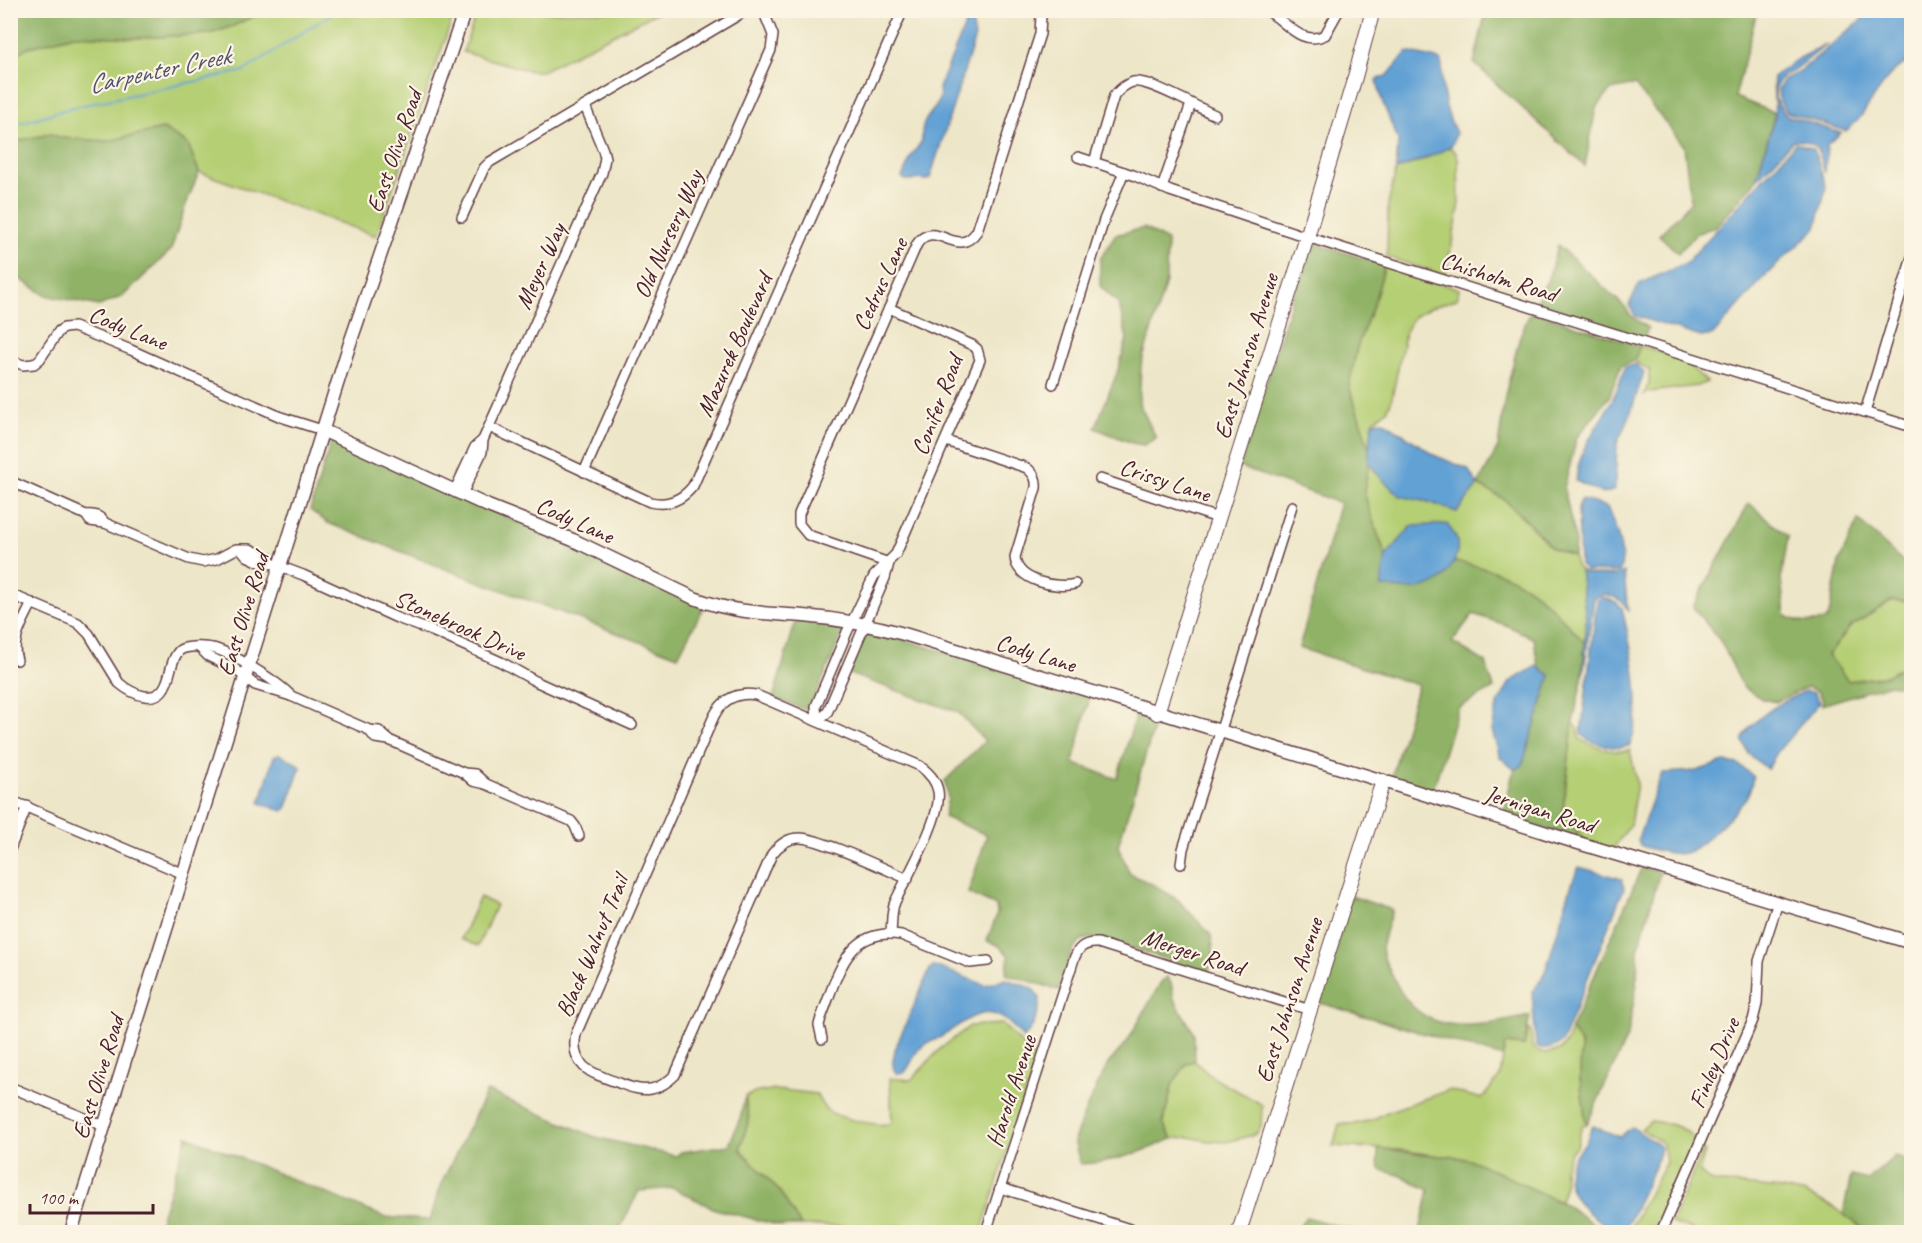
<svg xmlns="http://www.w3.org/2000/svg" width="1922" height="1243" font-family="Caveat,sans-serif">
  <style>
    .green { fill: #b5cf74; stroke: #807750; stroke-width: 1.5 }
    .forest { fill: #90b266; stroke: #6d6848; stroke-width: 1.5 }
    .water { fill: #62a1d4; stroke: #566080; stroke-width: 1.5 }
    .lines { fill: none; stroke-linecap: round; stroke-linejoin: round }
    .stream { stroke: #62a1d4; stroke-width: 2 }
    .minor-casing { stroke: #623d43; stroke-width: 12 }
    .tertiary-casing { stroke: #623d43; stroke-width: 15 }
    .secondary-casing { stroke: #623d43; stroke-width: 16 }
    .minor { stroke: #fff; stroke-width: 9 }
    .tertiary { stroke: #fff; stroke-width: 12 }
    .secondary { stroke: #fff; stroke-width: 14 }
    .labels { text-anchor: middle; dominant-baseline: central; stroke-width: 4.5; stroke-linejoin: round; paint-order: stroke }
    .street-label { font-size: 24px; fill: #4a1f2b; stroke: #fcf5e5 }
    .water-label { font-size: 26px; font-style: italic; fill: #54536f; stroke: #fcf5e5 }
  </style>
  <rect width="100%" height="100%" fill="#fcf5e5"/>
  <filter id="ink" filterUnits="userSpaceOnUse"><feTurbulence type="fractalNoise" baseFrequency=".0167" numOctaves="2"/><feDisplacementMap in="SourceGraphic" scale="12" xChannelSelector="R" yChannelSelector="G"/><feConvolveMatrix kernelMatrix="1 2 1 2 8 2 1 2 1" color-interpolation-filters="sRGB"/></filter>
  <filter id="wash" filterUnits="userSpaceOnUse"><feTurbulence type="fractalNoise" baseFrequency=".008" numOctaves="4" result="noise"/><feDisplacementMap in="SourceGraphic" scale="24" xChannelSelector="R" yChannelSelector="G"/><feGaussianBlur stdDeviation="1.35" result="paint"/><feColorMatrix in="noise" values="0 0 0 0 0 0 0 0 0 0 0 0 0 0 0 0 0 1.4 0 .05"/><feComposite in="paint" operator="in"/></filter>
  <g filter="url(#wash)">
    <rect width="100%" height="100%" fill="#ede6c8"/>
    <g class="green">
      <polygon points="540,10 545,12 660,11 542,71 531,71 463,52 477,11"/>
      <polygon points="265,11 455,11 376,236 199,172 188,144 163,129 107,141 62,138 50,134 11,142 10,58 26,48 74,35 136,38 210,34 233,26"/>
      <polygon points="1450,147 1456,153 1458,159 1459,210 1445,276 1387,257 1388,204 1396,170 1420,161"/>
      <polygon points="1385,265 1459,289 1457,299 1429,308 1415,316 1406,329 1391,402 1387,410 1374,421 1369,448 1349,386 1357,347 1374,303"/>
      <path d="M1640 346 1682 359 1707 382 1697 386 1650 392 1644 395 1649 383V369C1642 368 1640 362 1634 361Z"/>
      <path d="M1369 463 1380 477 1400 496 1429 502 1457 512 1478 485 1504 499 1552 548 1574 556 1576 566 1580 570 1586 618 1585 643C1566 623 1544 597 1520 583 1501 571 1476 566 1454 561L1457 540 1412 526 1386 556 1369 510 1364 491Z"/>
      <polygon points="1891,601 1911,601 1911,662 1886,676 1848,681 1828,655 1850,627"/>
      <path d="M1573 723 1577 726 1580 739C1589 746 1618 754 1630 750L1637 783 1630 825 1613 849 1584 841 1563 810Z"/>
      <polygon points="480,897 496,905 478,946 461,939"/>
      <path d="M1002 1024 1037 1059 981 1232H941L917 1226H801L780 1192 740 1149 749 1119 745 1097C765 1085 795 1092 817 1094 819 1101 821 1105 827 1110 838 1118 880 1128 892 1123L890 1078 911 1080 940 1049 970 1026Z"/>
      <path d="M1529 1028 1531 1030 1532 1046C1541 1056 1558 1055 1566 1043 1568 1039 1570 1033 1571 1029L1581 1044 1580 1078 1585 1118 1587 1124 1582 1125 1577 1146 1571 1152 1564 1169 1565 1185 1560 1202 1476 1162 1453 1156H1439L1402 1150 1333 1146 1339 1124H1354L1372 1120 1387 1112 1449 1090 1482 1099 1500 1076 1505 1044 1524 1046Z"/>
      <path d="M1195 1061C1214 1083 1238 1089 1262 1105L1261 1126 1256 1134 1227 1142 1207 1141 1189 1137 1172 1139 1163 1123 1173 1083 1187 1063Z"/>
      <path d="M1650 1121C1668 1123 1684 1125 1696 1141L1660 1224 1636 1232H1628L1666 1162 1663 1144 1641 1129Z"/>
      <polygon points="1703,1150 1705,1152 1699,1172 1712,1182 1782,1189 1807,1194 1833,1207 1865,1230 1873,1232 1699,1232 1671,1223"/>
    </g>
    <g class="forest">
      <polygon points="11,10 265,10 265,11 233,26 210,34 136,38 74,35 26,48 11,58"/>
      <polygon points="1486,11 1757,11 1735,97 1775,113 1756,180 1715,227 1695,234 1678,253 1659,235 1691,202 1684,146 1635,85 1611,90 1596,108 1585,166 1474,63"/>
      <polygon points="163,129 188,144 199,172 185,207 171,250 123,296 99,306 45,295 11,273 11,142 50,134 62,138 107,141"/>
      <polygon points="1144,228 1167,241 1166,282 1141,365 1139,403 1156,438 1144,445 1132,443 1095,428 1117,373 1127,339 1119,304 1100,286 1100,259 1115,235"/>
      <path d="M1310 242 1385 265 1374 303 1357 347 1349 386 1369 448V463L1364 491 1369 510 1386 556 1382 587 1443 578 1454 561C1476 566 1501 571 1520 583 1545 597 1565 622 1585 643L1583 675 1573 723 1563 810 1584 841 1503 816 1512 776 1515 770 1522 765 1550 675 1540 669 1538 665 1534 639 1506 625 1473 614 1452 642 1485 662 1494 688 1458 708 1432 793 1391 779 1418 685 1299 648 1340 503 1240 467Z"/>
      <path d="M1558 245 1626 308C1630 319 1639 320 1648 328L1644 338 1535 304 1548 279Z"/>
      <polygon points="1531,311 1640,346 1634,361 1621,366 1609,397 1577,437 1564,488 1575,539 1574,556 1552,548 1531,525 1504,499 1478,485 1498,447 1505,396 1520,336"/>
      <polygon points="332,438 704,606 678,656 456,573 328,523 310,510"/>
      <path d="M1749 503 1788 537 1781 579 1785 615C1799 624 1810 624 1826 620L1829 615 1839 562 1858 520 1911 569V601H1891L1850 627 1828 655 1848 681 1886 676 1911 662V689L1890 684 1822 705 1823 700 1818 692 1807 687 1776 702 1762 699 1743 687 1721 642 1693 607Z"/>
      <polygon points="796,620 846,625 812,704 812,712 773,698"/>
      <polygon points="868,629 1090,696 1073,763 1117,779 1137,711 1157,717 1118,846 1130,874 1156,886 1178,900 1211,935 1214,954 1208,973 1126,946 1099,939 1090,938 1082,940 1072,951 1059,990 1006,974 1009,956 998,945 987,941 997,914 996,906 968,893 987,835 944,817 948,799 945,781 985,741 958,712 849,674"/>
      <polygon points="1642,867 1660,872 1638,950 1637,983 1628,1035 1587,1124 1585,1118 1580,1078 1581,1044 1571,1029"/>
      <path d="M1351 896 1392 910C1389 921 1383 935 1382 946 1382 960 1392 974 1397 985 1425 1040 1480 1026 1530 1016L1524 1046 1505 1044 1503 1057 1317 1002Z"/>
      <path d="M1167 977 1171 983 1174 999 1194 1033 1195 1061 1187 1063 1173 1083 1163 1123 1172 1139C1142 1152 1113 1163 1080 1164L1074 1140 1087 1107 1108 1064 1127 1042 1161 982Z"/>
      <polygon points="487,1091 595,1137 676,1156 681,1152 729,1145 740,1118 745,1097 749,1119 740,1149 780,1192 801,1226 781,1226 715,1209 673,1188 639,1191 618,1232 164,1232 157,1230 187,1136 384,1217 430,1220 441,1184"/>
      <polygon points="1378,1148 1439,1156 1453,1156 1476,1162 1564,1204 1597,1226 1614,1232 1417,1232 1420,1231 1429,1190 1402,1176 1381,1170 1378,1162"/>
      <path d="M1895 1156 1911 1163V1232C1875 1233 1873 1236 1843 1214L1851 1176 1868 1180Z"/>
      <polygon points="1306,1217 1358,1232 1296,1232"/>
    </g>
    <g class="water">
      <polygon points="1873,10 1911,11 1911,60 1893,71 1858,120 1846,131 1787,112 1779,100 1778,89 1785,79 1800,71"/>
      <path d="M971 11H975L973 27 975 37 930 178 927 180C919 177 913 182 905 180L902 177 912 155 922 141C919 111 944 112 939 88Z"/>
      <path d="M1827 44 1797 68 1782 77 1775 87V100L1786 115 1841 133 1827 145 1825 173 1818 148C1813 143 1800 139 1793 141L1756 180 1775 116 1773 77 1798 59Z"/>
      <path d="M1407 52 1440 60C1444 67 1441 72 1442 79 1443 97 1448 118 1456 133L1452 145 1438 153 1396 170 1398 140 1382 101 1377 80 1388 75Z"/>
      <polygon points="1796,143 1814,149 1826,188 1816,228 1766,275 1713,335 1701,337 1635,316 1629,305 1639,284 1686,263"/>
      <path d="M1636 364 1644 372 1629 418 1617 443 1615 490 1603 494 1576 481C1579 444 1601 425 1615 394 1619 386 1622 376 1625 367Z"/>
      <polygon points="1383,421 1436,456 1468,469 1478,485 1457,512 1429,502 1400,496 1380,477 1369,463 1369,448 1373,422"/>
      <path d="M1581 499 1607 507C1614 524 1628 556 1619 572L1586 571 1580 565 1578 508Z"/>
      <path d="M1447 524C1450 529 1456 535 1457 541 1460 558 1446 580 1429 586 1415 592 1396 588 1381 587L1386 556 1412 526Z"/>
      <path d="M1580 570C1586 576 1618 577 1624 572L1628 612C1625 600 1615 597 1604 594L1594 598 1583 675 1586 618Z"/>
      <path d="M1602 597 1616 602 1622 608C1631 648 1646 707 1630 745 1619 751 1587 744 1581 733L1597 601Z"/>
      <polygon points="1538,665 1540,669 1550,675 1522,766 1515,770 1500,757 1492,731 1497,706 1510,682"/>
      <path d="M1806 691 1814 693 1820 702 1778 751 1767 769 1749 754 1742 740C1754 717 1782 701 1806 691Z"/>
      <polygon points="279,754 301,766 286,809 283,811 260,803 274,756"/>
      <path d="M1724 762 1738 764 1753 776C1752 784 1749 794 1744 801 1734 813 1699 850 1685 853 1676 856 1648 849 1640 845L1638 839 1662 773 1696 771Z"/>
      <path d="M1579 867 1622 879 1624 888 1562 1042C1552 1049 1547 1051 1536 1046L1532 992 1542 979 1547 966 1573 880Z"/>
      <path d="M933 966 938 967 985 985 1006 979 1032 988 1040 998C1040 1011 1033 1030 1023 1038 994 1000 977 1012 944 1035 937 1040 924 1043 919 1049 913 1056 911 1066 904 1073H896C890 1065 894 1054 897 1044L930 969Z"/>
      <path d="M1593 1126 1620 1137 1632 1127 1661 1147 1659 1156 1624 1232C1599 1226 1560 1196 1570 1166 1573 1156 1579 1152 1585 1143 1588 1138 1590 1131 1593 1126Z"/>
    </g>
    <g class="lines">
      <polyline class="stream" points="10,126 70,108 244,71 337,10"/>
    </g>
  </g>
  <g filter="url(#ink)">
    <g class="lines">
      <g class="minor-casing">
        <g id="minor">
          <path d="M1266 10C1285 20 1301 47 1325 35L1339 10"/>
          <polyline points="1078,157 1133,175 1170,191 1307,237 1912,427"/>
          <path d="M1094 162 1114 96C1119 90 1125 84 1133 82 1149 79 1198 108 1215 115"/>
          <polyline points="1162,188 1191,104"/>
          <polyline points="462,217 484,168 490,162 747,10"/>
          <polyline points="10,360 23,365 34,364 40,359 59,331 64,328 74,327 131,350 281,417 322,430"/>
          <polyline points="1053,384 1104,220 1124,172"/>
          <polyline points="1865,412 1912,257"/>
          <path d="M489 427 650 502C668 506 682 500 693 486L903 10"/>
          <path d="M946 441 1027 468C1034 474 1037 479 1036 488L1015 557C1016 581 1056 589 1075 584"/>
          <polyline points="584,472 771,50 773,35 763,10"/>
          <polyline points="1100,479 1218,518"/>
          <path d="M10 481 86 515C95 514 100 516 105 523"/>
          <polyline points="455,490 475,447 483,440"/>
          <polyline points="462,494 482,452 483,440 602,173 605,158 603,150 585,106"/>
          <polyline points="86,515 90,521 105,523 189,559 203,562 217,559 236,549 250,549 269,558 271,563"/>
          <polyline points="242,550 247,556 266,565 271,563 303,575 397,618 432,631 501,662 537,682 632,725"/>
          <path d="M889 563 808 535 799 524V514L917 244C936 217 957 261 977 231L1040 34 1041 16 1040 10"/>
          <path d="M10 594 78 623 89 634 119 683C132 694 157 706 166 684 171 674 171 658 180 650 186 646 205 646 212 648 229 651 280 683 291 696"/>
          <polyline points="200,648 208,656 235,669 255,685 291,696 369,730 379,731 389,740 464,773 475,774 486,784"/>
          <path d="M17 660C10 641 24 620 32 603"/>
          <polyline points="817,721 816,706 847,632 874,576 896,554 980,360 977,349 972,345 889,308"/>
          <polyline points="817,721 827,713 885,578 889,563"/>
          <polyline points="369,730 375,738 389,740"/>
          <polyline points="464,773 473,781 486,784 571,821 575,826 579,836"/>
          <polyline points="10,800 184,874"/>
          <polyline points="10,849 27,806"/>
          <polyline points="1181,864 1183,849 1292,506"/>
          <path d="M891 934C892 924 891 910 895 902 906 878 943 816 938 791 936 780 929 773 920 766L756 695C737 692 723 699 714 716L576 1034C569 1068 594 1074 619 1083 630 1087 640 1091 651 1089 661 1087 668 1082 675 1075L772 854C779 845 787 838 799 838 818 837 887 870 908 879"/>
          <path d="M822 1039 819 1025 821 1018C837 978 846 926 901 935L970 963 988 961"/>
          <polyline points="10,1087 104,1126"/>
          <polyline points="1001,1188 1139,1232"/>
          <path d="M986 1232 1073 962C1077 949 1083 942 1098 943L1310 1010"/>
          <polyline points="1661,1232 1753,1020 1757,1004 1759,961 1778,902"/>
        </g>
      </g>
      <g class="tertiary-casing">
        <g id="tertiary">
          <path d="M322 430 488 506 573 540 694 598C734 613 763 613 804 616 838 619 872 625 904 634L1383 781 1575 842 1912 943"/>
          <polyline points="71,1232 350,343 465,10"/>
        </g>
      </g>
      <g class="secondary-casing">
        <g id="secondary">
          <polyline points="1157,713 1307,237 1355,77 1373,10"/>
          <polyline points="1239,1232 1383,781"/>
        </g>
      </g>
      <use href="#minor" class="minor"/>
      <use href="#tertiary" class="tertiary"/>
      <use href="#secondary" class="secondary"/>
    </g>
  </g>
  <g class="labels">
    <g class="street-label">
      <text transform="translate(394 151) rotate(-71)">East Olive Road</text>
      <text transform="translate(668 234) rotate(-66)">Old Nursery Way</text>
      <text transform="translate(540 266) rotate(-66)">Meyer Way</text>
      <text transform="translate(1499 277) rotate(17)">Chisholm Road</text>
      <text transform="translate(880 284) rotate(-65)">Cedrus Lane</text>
      <text transform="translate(128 328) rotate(22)">Cody Lane</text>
      <text transform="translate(734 345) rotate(-66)">Mazurek Boulevard</text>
      <text transform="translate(1246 356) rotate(-73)">East Johnson Avenue</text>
      <text transform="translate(937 405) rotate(-69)">Conifer Road</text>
      <text transform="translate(1165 480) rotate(18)">Crissy Lane</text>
      <text transform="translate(575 520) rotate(24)">Cody Lane</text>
      <text transform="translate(243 614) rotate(-73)">East Olive Road</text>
      <text transform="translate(460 625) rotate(24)">Stonebrook Drive</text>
      <text transform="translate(1036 653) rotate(17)">Cody Lane</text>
      <text transform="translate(1540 809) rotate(17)">Jernigan Road</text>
      <text transform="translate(592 946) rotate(-67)">Black Walnut Trail</text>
      <text transform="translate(1193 952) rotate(18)">Merger Road</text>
      <text transform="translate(1289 1000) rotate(-72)">East Johnson Avenue</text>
      <text transform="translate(1714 1063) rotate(-67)">Finley Drive</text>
      <text transform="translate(98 1077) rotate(-73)">East Olive Road</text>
      <text transform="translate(1011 1091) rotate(-72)">Harold Avenue</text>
    </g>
    <g class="water-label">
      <text transform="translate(159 70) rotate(-12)">Carpenter Creek</text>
    </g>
  </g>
  <rect width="1922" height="1243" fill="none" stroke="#fcf5e5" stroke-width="36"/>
  <path d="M30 1204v9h123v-9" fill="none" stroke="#4a1f2b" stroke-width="3"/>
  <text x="39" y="1204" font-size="18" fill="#4a1f2b" stroke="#fcf5e5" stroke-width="4.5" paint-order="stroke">100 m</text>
</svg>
